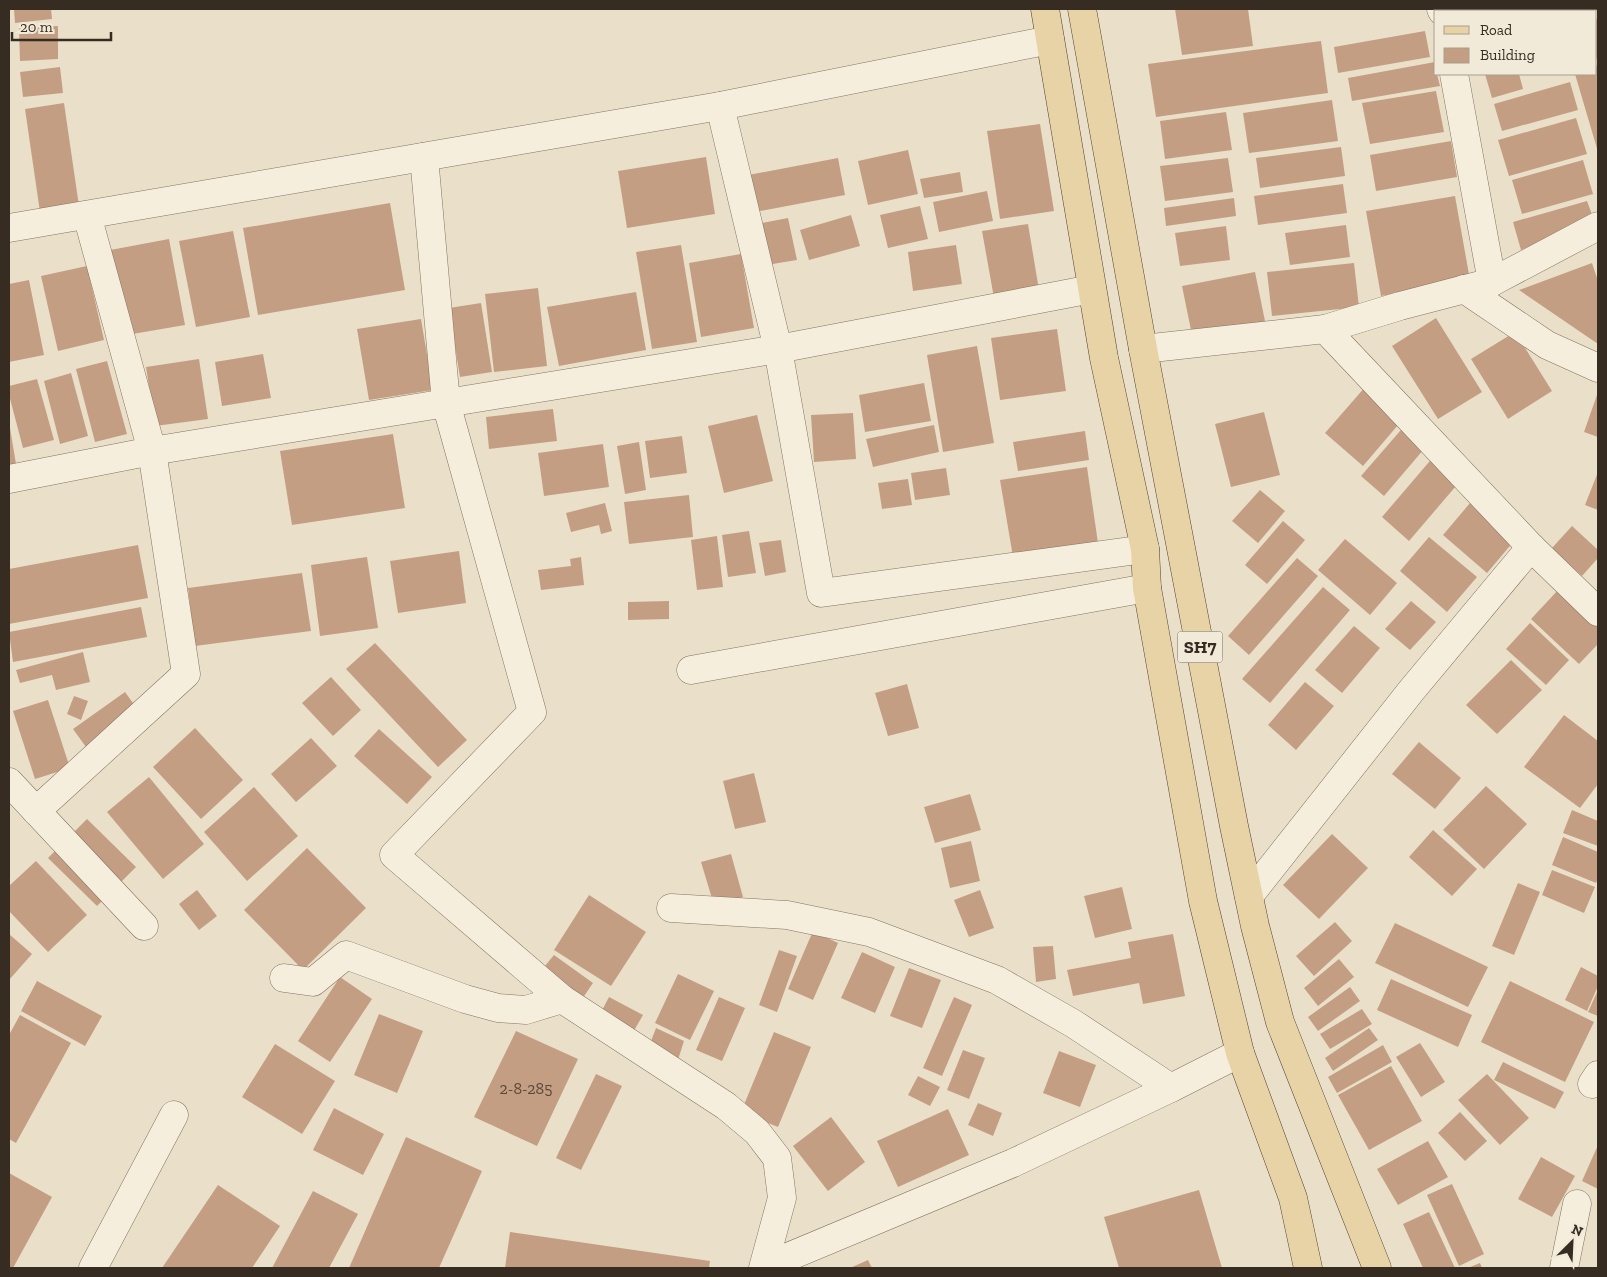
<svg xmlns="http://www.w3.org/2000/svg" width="1607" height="1277" font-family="'Zilla Slab',serif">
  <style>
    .building { fill: #c49e83 }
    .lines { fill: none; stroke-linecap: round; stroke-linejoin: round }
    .street-casing { stroke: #847360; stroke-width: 29 }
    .primary-casing { stroke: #534233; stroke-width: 29 }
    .street { stroke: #f5eedc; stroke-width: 28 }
    .primary { stroke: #e8d3a6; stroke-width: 28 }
    .labels { text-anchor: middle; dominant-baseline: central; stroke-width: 4; stroke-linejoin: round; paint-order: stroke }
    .number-label { font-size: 16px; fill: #5a483a }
    .shield { fill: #f2ead8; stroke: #6f6559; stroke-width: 1 }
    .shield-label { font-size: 18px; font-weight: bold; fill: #372c22 }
  </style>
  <rect width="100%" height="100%" fill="#eae0c9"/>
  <g class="building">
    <polygon points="14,9 51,9 52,19 15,23"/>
    <polygon points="1175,9 1248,9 1253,46 1182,55"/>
    <polygon points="1533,9 1572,9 1573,11 1528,11"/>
    <polygon points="1598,18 1598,62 1596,57 1596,19"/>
    <polygon points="58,26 58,59 20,61 19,28"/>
    <polygon points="1425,31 1430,57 1338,73 1334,47"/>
    <polygon points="1321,41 1328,93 1156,117 1148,64"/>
    <polygon points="1435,62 1436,74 1437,74 1440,86 1352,101 1348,78"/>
    <polygon points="1596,64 1598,71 1598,152 1575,74 1596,74"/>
    <polygon points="60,67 63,93 23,97 20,72"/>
    <polygon points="1485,74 1519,74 1523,89 1492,98"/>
    <polygon points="1570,82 1578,110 1502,131 1494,104"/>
    <polygon points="1436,91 1444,132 1370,144 1362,103"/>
    <polygon points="1332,100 1338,141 1249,153 1243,113"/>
    <polygon points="64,103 80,213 41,219 25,109"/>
    <polygon points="1226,112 1232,150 1165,159 1160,121"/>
    <polygon points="1576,118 1587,154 1509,176 1498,140"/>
    <polygon points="1040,124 1054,211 1000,219 987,131"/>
    <polygon points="1451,141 1457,177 1376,191 1370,155"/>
    <polygon points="1341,147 1345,176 1260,188 1256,158"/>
    <polygon points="908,150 918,194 868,205 858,161"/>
    <polygon points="706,157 715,214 627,228 618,171"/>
    <polygon points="838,158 845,195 750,213 743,176"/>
    <polygon points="1228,158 1233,192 1165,201 1160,166"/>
    <polygon points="1583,160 1593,194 1522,214 1512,180"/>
    <polygon points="960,172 963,192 924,198 920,179"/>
    <polygon points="1343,184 1347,213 1258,225 1254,196"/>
    <polygon points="987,191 993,221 939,232 933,202"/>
    <polygon points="1455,196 1470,280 1381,296 1366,211"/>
    <polygon points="1234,198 1236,216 1166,226 1164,208"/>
    <polygon points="1587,201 1593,217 1521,250 1513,222"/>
    <polygon points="390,203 405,290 258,315 243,228"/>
    <polygon points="920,206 928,239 888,248 880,215"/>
    <polygon points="851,215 860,246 809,260 800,230"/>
    <polygon points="788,218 797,260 760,266 752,225"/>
    <polygon points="1028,224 1039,290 994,298 982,231"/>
    <polygon points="1346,225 1350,257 1290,265 1285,233"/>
    <polygon points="1226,226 1230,260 1180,266 1175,233"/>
    <polygon points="233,231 250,317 196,327 179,241"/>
    <polygon points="169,239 185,325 121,336 105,251"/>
    <polygon points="681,245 697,342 652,349 636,252"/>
    <polygon points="956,245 962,284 913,291 908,252"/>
    <polygon points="741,254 754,328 701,337 689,263"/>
    <polygon points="1354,263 1359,307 1272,316 1267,272"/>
    <polygon points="1592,263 1598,281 1598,344 1519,290"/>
    <polygon points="87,266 104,340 58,351 41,276"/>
    <polygon points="1255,272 1266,326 1193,340 1182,286"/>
    <polygon points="29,280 44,355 9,362 9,284"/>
    <polygon points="538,288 547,366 494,372 485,294"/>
    <polygon points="636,292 646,350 559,366 547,307"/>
    <polygon points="481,303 492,372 460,377 449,308"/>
    <polygon points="1436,318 1482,392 1438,419 1392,346"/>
    <polygon points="421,319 433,390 369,400 357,329"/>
    <polygon points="1057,329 1066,391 1000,400 991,338"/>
    <polygon points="1515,332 1552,391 1508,419 1471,359"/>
    <polygon points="977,346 994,443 943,452 927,355"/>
    <polygon points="263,354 271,398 222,406 215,362"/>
    <polygon points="199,359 208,419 155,426 146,367"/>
    <polygon points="107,361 127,434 95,442 76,369"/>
    <polygon points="71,373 88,436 60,444 44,381"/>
    <polygon points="37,379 54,440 23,448 9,395 9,386"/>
    <polygon points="924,383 931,421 865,432 859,395"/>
    <polygon points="1366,386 1404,418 1363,466 1325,433"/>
    <polygon points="1598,392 1598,437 1584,432"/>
    <polygon points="553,409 557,441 489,449 486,417"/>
    <polygon points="1264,412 1280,475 1231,487 1215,424"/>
    <polygon points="853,413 856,459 814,462 811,415"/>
    <polygon points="757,415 773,481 724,493 708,426"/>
    <polygon points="1407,423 1430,442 1384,496 1361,476"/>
    <polygon points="934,425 939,452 873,467 866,439"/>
    <polygon points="10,428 16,464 9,466 9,429"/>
    <polygon points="1085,431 1089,460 1018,471 1013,442"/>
    <polygon points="393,434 405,508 292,525 280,451"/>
    <polygon points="682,436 687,473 650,478 645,441"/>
    <polygon points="639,442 646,490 625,494 617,446"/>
    <polygon points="603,444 609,487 544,496 538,453"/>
    <polygon points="1435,455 1462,479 1409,541 1382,517"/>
    <polygon points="1087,467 1098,543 1013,557 1000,480"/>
    <polygon points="946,468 950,495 915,500 911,473"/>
    <polygon points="1598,472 1598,510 1585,505"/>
    <polygon points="908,479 912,505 882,509 878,483"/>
    <polygon points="1260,490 1285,511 1258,543 1232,521"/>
    <polygon points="689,495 693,537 629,544 624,502"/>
    <polygon points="605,503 612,531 601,534 599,525 571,532 566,513"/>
    <polygon points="1470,503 1514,541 1487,573 1443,535"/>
    <polygon points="1283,521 1305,540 1267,584 1245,565"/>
    <polygon points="1572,526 1598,550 1598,558 1582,576 1552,548"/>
    <polygon points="749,531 756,573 728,577 722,535"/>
    <polygon points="717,536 723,587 697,590 691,540"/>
    <polygon points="1429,537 1477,577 1447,612 1400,571"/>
    <polygon points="1345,539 1397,583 1370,615 1318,570"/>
    <polygon points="781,540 786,572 765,576 759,543"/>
    <polygon points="138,545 148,598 9,624 9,569"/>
    <polygon points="459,551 466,603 398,613 390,561"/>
    <polygon points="367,557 378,628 320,636 311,565"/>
    <polygon points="581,557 584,585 541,590 538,570 571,566 570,559"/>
    <polygon points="1297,558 1318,576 1249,655 1228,636"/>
    <polygon points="302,573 311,631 195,646 188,588"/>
    <polygon points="1323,587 1350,610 1270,703 1242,679"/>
    <polygon points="1559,589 1598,626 1598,644 1579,664 1531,619"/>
    <polygon points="669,601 669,619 628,620 628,602"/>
    <polygon points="1411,601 1436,622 1410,650 1385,629"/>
    <polygon points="141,607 147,637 13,662 9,632"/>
    <polygon points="1530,623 1569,660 1546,685 1506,649"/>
    <polygon points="1354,626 1380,648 1342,693 1315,670"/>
    <polygon points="375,643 467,740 438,767 346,669"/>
    <polygon points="83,652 90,682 56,690 52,675 20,683 16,670"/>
    <polygon points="1511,660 1542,690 1497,734 1466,705"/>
    <polygon points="331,677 361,710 333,736 302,703"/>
    <polygon points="1305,682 1334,706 1296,750 1268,725"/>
    <polygon points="907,684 919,728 888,736 875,693"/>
    <polygon points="125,692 138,710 86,747 73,729"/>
    <polygon points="74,696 88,701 81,720 67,714"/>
    <polygon points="48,700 70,768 35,779 13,711"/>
    <polygon points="1564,715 1598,741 1598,784 1580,808 1524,767"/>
    <polygon points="195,728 243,780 201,819 153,767"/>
    <polygon points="379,729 432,777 407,804 354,756"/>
    <polygon points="311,738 337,766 296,802 271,774"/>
    <polygon points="1419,742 1461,778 1435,809 1392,774"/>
    <polygon points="754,773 766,822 735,829 723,781"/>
    <polygon points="149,777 204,844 163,879 107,812"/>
    <polygon points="1486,786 1527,824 1484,869 1443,830"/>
    <polygon points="254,787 298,836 247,881 204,832"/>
    <polygon points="970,794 981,830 935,843 924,807"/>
    <polygon points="1572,810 1598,821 1598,846 1563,833"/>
    <polygon points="87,819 136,867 97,906 48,858"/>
    <polygon points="1433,830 1477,869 1452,896 1409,857"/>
    <polygon points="1332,834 1368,868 1319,919 1283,885"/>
    <polygon points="1563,837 1598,852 1598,878 1596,883 1552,865"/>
    <polygon points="971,841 980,881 950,888 941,848"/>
    <polygon points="307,848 366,908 303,970 244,910"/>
    <polygon points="731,854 743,897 714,905 701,862"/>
    <polygon points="36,861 87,915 48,952 9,911 9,886"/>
    <polygon points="1552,870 1595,887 1584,913 1542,895"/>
    <polygon points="1518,883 1540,892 1514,955 1492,946"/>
    <polygon points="1122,887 1132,929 1095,938 1084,896"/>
    <polygon points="197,890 217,916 199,930 179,904"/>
    <polygon points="980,890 994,928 969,937 954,900"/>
    <polygon points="589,895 646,932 611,986 554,950"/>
    <polygon points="1335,922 1352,941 1314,976 1296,956"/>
    <polygon points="1395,923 1488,967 1468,1007 1375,963"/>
    <polygon points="813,931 838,943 813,1000 788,989"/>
    <polygon points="9,934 32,954 9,980"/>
    <polygon points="1173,934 1185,996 1143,1004 1139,983 1073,996 1067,970 1131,958 1128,942"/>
    <polygon points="1053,946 1056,979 1036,982 1033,947"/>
    <polygon points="779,950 797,956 777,1012 759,1005"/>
    <polygon points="862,952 895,967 875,1013 841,998"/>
    <polygon points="554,955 593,983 578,1005 540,972"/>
    <polygon points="1339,959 1354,977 1318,1006 1304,988"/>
    <polygon points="1581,967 1598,976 1598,986 1587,1011 1565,1000"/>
    <polygon points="909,968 941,980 922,1028 890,1016"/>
    <polygon points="678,974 714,991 690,1040 655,1023"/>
    <polygon points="340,977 372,999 330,1062 298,1041"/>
    <polygon points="1391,979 1472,1015 1458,1047 1377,1010"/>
    <polygon points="37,981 102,1016 85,1046 21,1011"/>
    <polygon points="1510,981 1594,1022 1565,1082 1481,1042"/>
    <polygon points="1350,987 1360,1001 1318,1031 1308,1017"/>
    <polygon points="1598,990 1598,1016 1588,1012"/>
    <polygon points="609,997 643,1015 632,1034 599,1016"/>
    <polygon points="719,997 745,1008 722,1061 696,1050"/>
    <polygon points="954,997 972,1005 942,1076 923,1068"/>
    <polygon points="1362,1009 1372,1024 1330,1049 1320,1034"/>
    <polygon points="379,1014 423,1031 397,1093 354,1075"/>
    <polygon points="20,1015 71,1043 16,1143 9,1139 9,1035"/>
    <polygon points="656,1028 684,1041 676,1066 648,1049"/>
    <polygon points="1369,1028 1378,1040 1333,1071 1325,1058"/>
    <polygon points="516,1031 578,1059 537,1146 474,1117"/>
    <polygon points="774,1032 811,1047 778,1127 741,1112"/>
    <polygon points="1420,1043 1445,1082 1421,1097 1396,1057"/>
    <polygon points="275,1044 335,1081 302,1134 242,1097"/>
    <polygon points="1383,1045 1392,1062 1337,1093 1328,1077"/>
    <polygon points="963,1050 985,1058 969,1099 947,1090"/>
    <polygon points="1059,1051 1096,1065 1080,1107 1043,1093"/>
    <polygon points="1503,1062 1564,1092 1555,1109 1494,1080"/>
    <polygon points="1391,1066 1422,1121 1369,1150 1338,1095"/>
    <polygon points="596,1074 622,1086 581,1170 556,1158"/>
    <polygon points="1487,1074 1529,1118 1500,1145 1458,1100"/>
    <polygon points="918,1076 940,1087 930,1106 908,1095"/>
    <polygon points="978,1103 1002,1113 993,1136 968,1125"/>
    <polygon points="334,1108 384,1134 363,1175 313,1150"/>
    <polygon points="948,1109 969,1155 898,1187 877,1141"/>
    <polygon points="1460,1112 1487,1141 1465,1161 1438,1133"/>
    <polygon points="831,1117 865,1162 828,1191 793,1146"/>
    <polygon points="406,1137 482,1171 439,1268 349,1268"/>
    <polygon points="1428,1141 1448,1177 1398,1205 1377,1169"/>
    <polygon points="1598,1145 1598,1189 1582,1181"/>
    <polygon points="1541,1157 1575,1176 1552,1217 1518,1199"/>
    <polygon points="9,1173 52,1197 13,1268 9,1268"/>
    <polygon points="1452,1184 1484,1254 1459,1266 1427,1195"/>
    <polygon points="218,1185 280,1226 252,1268 162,1268"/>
    <polygon points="1199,1190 1222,1268 1119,1268 1104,1217"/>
    <polygon points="313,1191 358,1214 329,1268 272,1268"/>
    <polygon points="1429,1212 1455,1268 1423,1268 1403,1224"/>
    <polygon points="510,1232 710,1261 709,1268 505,1268"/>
    <polygon points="868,1260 872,1268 850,1268"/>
    <polygon points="1480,1263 1482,1268 1468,1268"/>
  </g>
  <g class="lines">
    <g class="street-casing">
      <g id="street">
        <polyline points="1441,9 1442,11"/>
        <polyline points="1454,74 1492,282"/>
        <polyline points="720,106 778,349 821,593 1145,549"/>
        <polyline points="424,157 446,403 532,712 394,855 562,999 726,1106 757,1132 777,1158 782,1198 763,1268"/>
        <polyline points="9,228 720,106 1050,40"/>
        <polyline points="1464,289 1547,345 1598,368"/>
        <polyline points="1325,329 1531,547 1598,612"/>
        <polyline points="1143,349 1325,329 1400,306 1492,282 1598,226"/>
        <polyline points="9,479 152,451 778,349 1092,289"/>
        <polyline points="691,670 1147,588"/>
        <polyline points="9,782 144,926"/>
        <polyline points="36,811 186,674 152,451 87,215"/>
        <polyline points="1249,896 1411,691 1531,547"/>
        <polyline points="671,908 787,915 869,932 997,980 1074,1024 1171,1088 1240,1053"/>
        <polyline points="284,978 313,982 346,955 465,999 498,1008 526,1010 562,999"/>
        <polyline points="1592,1084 1598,1075"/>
        <polyline points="764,1267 1013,1163 1171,1088"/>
        <polyline points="93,1268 174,1115"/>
        <polyline points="1564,1268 1577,1204"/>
      </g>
    </g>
    <g class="primary-casing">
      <g id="primary">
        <polyline points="1045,9 1104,358 1145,549 1147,588 1203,901 1240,1053 1293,1198 1308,1268"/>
        <polyline points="1082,9 1143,349 1234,826 1255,926 1280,1022 1377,1268"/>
      </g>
    </g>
    <use href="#street" class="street"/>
    <use href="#primary" class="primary"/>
  </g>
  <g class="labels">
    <g class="number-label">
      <text x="526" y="1088">2-8-285</text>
    </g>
    <rect class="shield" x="1177.5" y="631.5" width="45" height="31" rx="4"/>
    <g class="shield-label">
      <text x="1200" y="647">SH7</text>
    </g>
  </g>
  <rect width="1607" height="1277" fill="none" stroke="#372c22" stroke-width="20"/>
  <rect x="1434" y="10" width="162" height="65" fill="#f2ead8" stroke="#a79e8f"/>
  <rect x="1444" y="26" width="25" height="8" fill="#e8d3a6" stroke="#a79e8f"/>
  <text x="1480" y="35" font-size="15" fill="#372c22">Road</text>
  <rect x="1444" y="48" width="25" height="15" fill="#c49e83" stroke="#a79e8f"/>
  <text x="1480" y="60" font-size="15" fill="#372c22">Building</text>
  <g transform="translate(1572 1242) rotate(24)" stroke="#f2ead8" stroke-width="4" paint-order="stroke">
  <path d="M0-4L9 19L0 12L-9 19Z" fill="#372c22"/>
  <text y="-8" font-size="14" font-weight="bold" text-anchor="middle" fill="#372c22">N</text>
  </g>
  <path d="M12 32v8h99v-8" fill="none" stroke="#372c22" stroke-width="2.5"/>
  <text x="20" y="32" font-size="15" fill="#372c22" stroke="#f2ead8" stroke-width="4" paint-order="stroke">20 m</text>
</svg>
